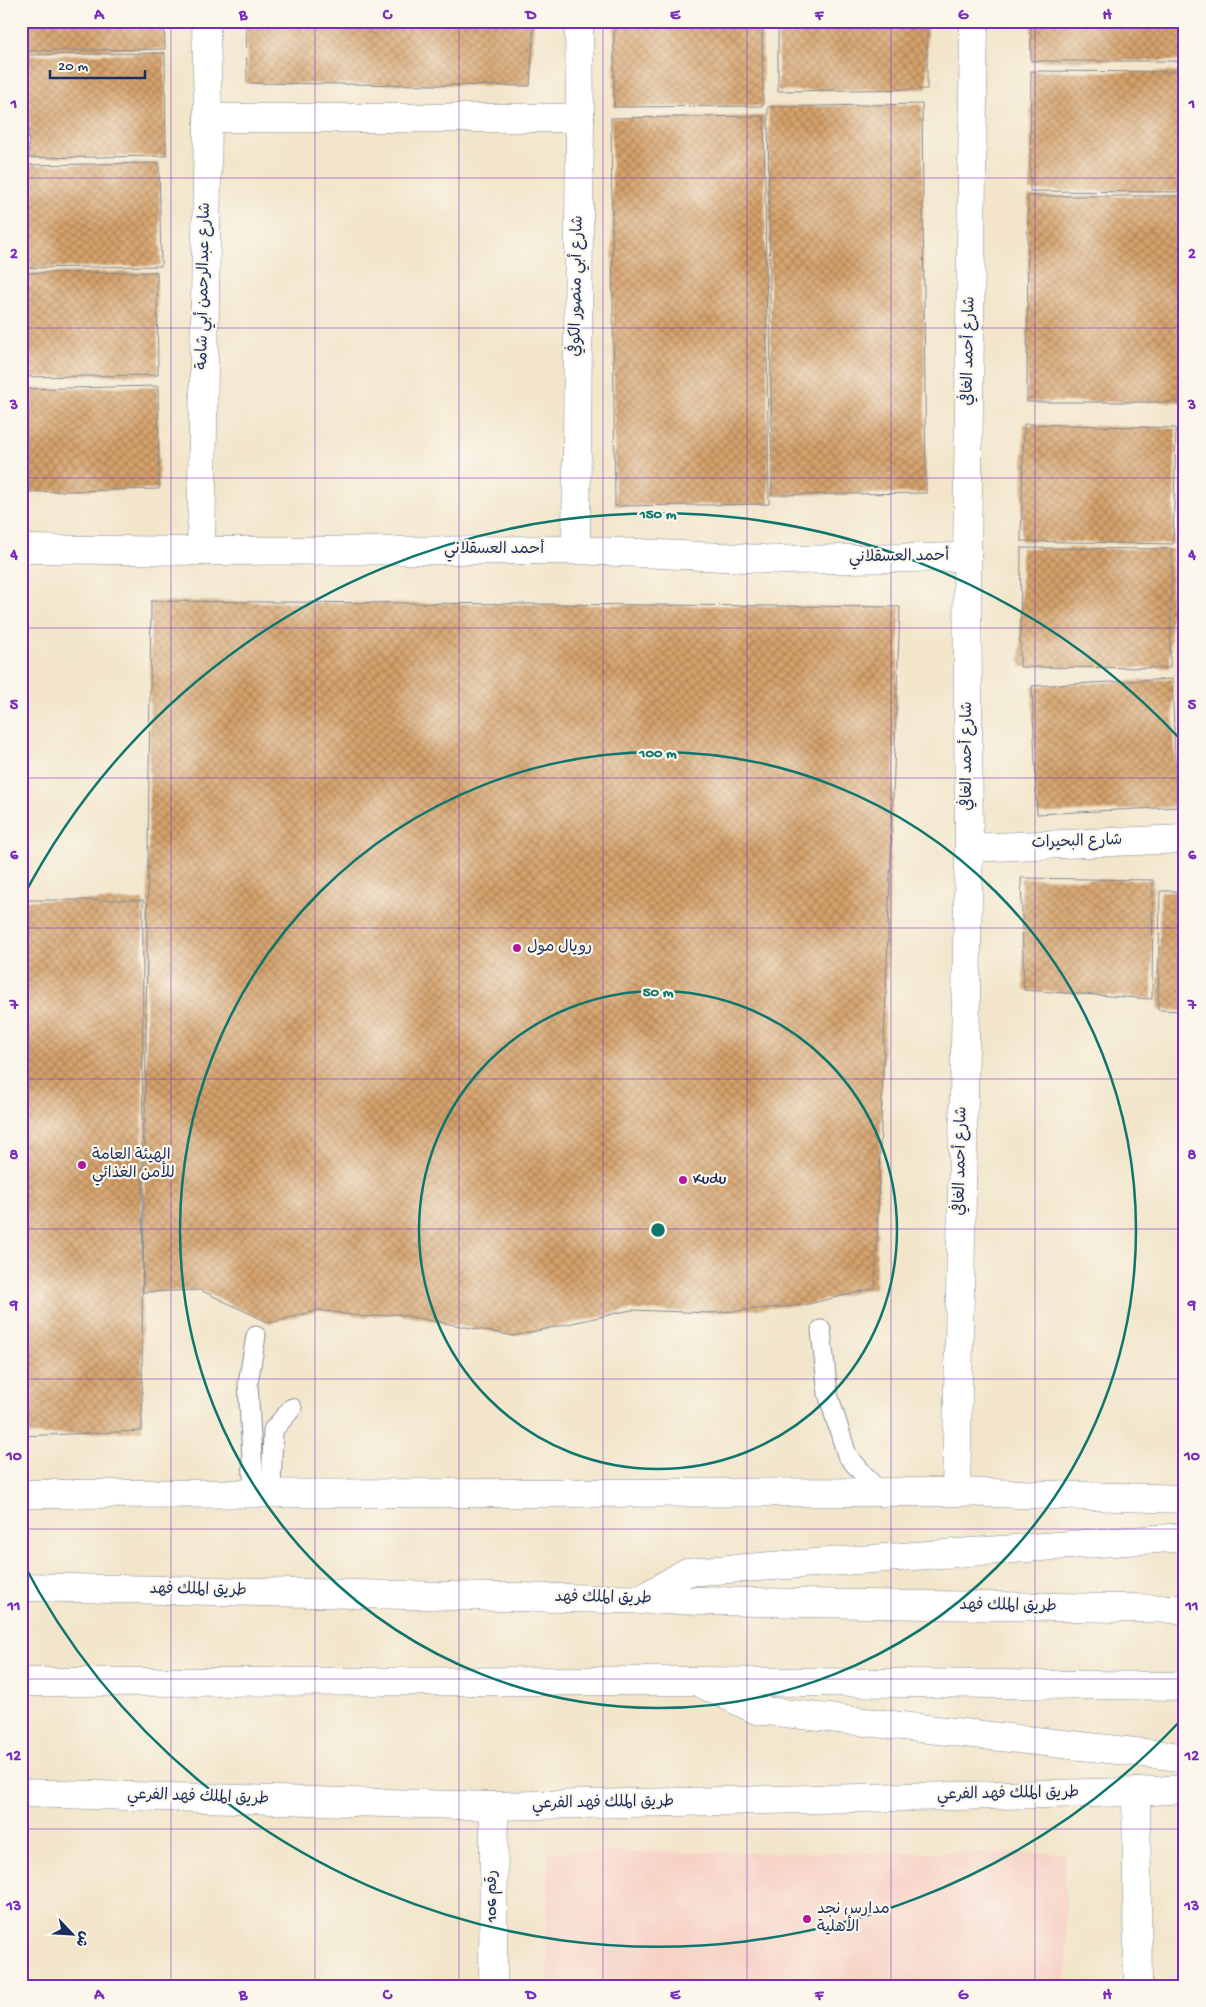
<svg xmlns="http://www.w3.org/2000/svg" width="1206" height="2007" font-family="'Gochi Hand','Playpen Sans Arabic',sans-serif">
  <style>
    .built { fill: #f7d1c6 }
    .building { fill: url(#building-cross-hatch) }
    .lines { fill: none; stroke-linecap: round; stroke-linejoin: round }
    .lane-casing { stroke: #868a94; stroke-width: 21 }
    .street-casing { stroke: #868a94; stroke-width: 29 }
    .primary-casing { stroke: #868a94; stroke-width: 29 }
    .highway-casing { stroke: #868a94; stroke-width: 29 }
    .lane { stroke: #fff; stroke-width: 19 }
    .street { stroke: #fff; stroke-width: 28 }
    .primary { stroke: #fff; stroke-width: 28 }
    .highway { stroke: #fff; stroke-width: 28 }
    .grid { fill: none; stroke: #7b2cbf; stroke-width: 1; stroke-opacity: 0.55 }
    .ring { fill: none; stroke: #0f766e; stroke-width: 2.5 }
    .poi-dot { fill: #b5179e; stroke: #fbf7ec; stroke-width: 2 }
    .labels { text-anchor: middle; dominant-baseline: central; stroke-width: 4.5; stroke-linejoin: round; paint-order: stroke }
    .street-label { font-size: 16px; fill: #1b2f5e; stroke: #fbf7ec }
    .poi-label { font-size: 16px; fill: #1b2f5e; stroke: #fbf7ec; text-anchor: start }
    .centre { fill: #0f766e; stroke: #fbf7ec; stroke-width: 2.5 }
    .ring-label { font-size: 15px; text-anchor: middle; font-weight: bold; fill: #0f766e; stroke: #fbf7ec; stroke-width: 4.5; stroke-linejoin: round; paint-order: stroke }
    .neatline { fill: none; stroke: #7b2cbf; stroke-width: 2 }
    .grid-label { font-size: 16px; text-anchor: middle; font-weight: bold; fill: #7b2cbf }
  </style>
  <defs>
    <pattern id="building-cross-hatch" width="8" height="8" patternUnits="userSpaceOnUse" patternTransform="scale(1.25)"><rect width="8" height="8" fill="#d6a26a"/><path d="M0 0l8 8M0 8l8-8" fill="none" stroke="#ad845a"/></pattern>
  </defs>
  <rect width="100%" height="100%" fill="#fbf7ec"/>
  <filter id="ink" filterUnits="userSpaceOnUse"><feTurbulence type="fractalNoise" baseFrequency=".02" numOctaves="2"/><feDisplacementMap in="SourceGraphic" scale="10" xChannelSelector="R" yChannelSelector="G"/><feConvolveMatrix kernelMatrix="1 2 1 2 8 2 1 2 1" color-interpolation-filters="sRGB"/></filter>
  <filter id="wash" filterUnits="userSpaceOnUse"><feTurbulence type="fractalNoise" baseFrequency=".0096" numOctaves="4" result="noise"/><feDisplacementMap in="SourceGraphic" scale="20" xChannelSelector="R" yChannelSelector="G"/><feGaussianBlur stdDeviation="1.12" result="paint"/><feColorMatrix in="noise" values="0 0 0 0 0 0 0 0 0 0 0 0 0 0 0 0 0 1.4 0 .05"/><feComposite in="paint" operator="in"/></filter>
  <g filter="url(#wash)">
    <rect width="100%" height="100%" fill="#f2e5ca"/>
    <polygon class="built" points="548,1852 1065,1853 1067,1986 547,1986"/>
    <g id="blocks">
      <g class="building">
        <polygon points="27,21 164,21 165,49 27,51"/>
        <polygon points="246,21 534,21 530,86 247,83"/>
        <polygon points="614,21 762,21 763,106 614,107"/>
        <polygon points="778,21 927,21 927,89 778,91"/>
        <rect x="1031" y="21" width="154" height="40"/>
        <polygon points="165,53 166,156 29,158 28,55"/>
        <polygon points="1031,71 1181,72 1180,192 1030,191"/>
        <polygon points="922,104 926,493 772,495 768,107"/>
        <polygon points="764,116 769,504 615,506 611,118"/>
        <polygon points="159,163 161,266 23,268 22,165"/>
        <polygon points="1028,196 1182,196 1182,402 1027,402"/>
        <polygon points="157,272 158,375 21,377 21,273"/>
        <polygon points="158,386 159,489 22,492 21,389"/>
        <polygon points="1024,424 1176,428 1173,544 1021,541"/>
        <polygon points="1021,548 1172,549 1170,668 1020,667"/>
        <polygon points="151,601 900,607 875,1288 804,1305 711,1313 631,1310 514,1336 396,1314 366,1317 319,1310 270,1323 200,1290 143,1292"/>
        <polygon points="1172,679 1177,807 1037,814 1032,686"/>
        <polygon points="1021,878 1153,880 1152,999 1024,990"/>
        <polygon points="1160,891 1185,891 1185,1011 1158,1010"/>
        <polygon points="21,900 143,900 142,1431 21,1436"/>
      </g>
    </g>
  </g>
  <g filter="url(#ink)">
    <use href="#blocks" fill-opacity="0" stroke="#868a94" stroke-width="1"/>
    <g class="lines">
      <g class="lane-casing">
        <g id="lane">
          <polyline points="821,1330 828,1394 847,1455 878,1491"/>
          <polyline points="254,1494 248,1383 256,1336"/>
          <polyline points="271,1494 273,1430 292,1408"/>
        </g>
      </g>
      <g class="street-casing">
        <g id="street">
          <polyline points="208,118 580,118"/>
          <polyline points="21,549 201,551 576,550 784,560 967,557"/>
          <polyline points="576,550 580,118 579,21"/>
          <polyline points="201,551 208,118 206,21"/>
          <polyline points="969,848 1185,839"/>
          <polyline points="956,1492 969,848 967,557 974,21"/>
          <polyline points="1136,1792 1138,1986"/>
          <polyline points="493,1986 494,1806"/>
        </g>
      </g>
      <g class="primary-casing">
        <g id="primary">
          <polyline points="21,1494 956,1492 1185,1499"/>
          <polyline points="21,1793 494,1806 1136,1792 1185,1789"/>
        </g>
      </g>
      <g class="highway-casing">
        <g id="highway">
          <polyline points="21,1587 802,1603 1185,1609"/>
          <polyline points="640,1600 687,1572 1185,1537"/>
          <polyline points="21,1682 696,1681 1185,1686"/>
          <polyline points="704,1685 756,1710 1180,1757 1185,1759"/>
        </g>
      </g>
      <use href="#lane" class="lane"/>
      <use href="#street" class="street"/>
      <use href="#primary" class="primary"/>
      <use href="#highway" class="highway"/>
    </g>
  </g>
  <path class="grid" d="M171 21V1986M315 21V1986M459 21V1986M603 21V1986M747 21V1986M891 21V1986M1035 21V1986M21 178H1185M21 328H1185M21 478H1185M21 628H1185M21 778H1185M21 928H1185M21 1079H1185M21 1229H1185M21 1379H1185M21 1529H1185M21 1679H1185M21 1829H1185"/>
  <g class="ring">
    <circle cx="658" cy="1230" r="239"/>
    <circle cx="658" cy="1230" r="478"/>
    <path d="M1182 1719A717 717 0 0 1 22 1561M22 899A717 717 0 0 1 1182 741"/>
  </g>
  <g class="poi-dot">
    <circle cx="517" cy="948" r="5"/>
    <circle cx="82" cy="1165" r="5"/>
    <circle cx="683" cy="1180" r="5"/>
    <circle cx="807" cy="1919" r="5"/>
  </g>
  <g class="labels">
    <g class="street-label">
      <text transform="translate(205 286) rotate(-89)">شارع عبدالرحمن أبي شامة</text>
      <text transform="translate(578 286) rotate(-89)">شارع أبي منصور الكوفي</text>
      <text transform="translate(970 351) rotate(-89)">شارع أحمد الغافي</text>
      <text x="494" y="550">أحمد العسقلاني</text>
      <text transform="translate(899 558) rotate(-1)">أحمد العسقلاني</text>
      <text transform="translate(968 756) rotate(-90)">شارع أحمد الغافي</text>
      <text transform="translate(1077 843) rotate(-2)">شارع البحيرات</text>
      <text transform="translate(962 1161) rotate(-89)">شارع أحمد الغافي</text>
      <text transform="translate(198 1591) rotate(1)">طريق الملك فهد</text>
      <text transform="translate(603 1599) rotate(1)">طريق الملك فهد</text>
      <text transform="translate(1008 1607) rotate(1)">طريق الملك فهد</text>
      <text transform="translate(1008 1795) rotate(-1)">طريق الملك فهد الفرعي</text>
      <text transform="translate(198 1798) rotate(2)">طريق الملك فهد الفرعي</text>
      <text transform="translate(603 1804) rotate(-1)">طريق الملك فهد الفرعي</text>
      <text transform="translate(493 1896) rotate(-90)">رقم 106</text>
    </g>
    <g class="poi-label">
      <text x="527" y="948">رويال مول</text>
      <text x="92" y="1156">الهيئة العامة<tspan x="92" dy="18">للأمن الغذائي</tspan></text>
      <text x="693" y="1180">Kudu</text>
      <text x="817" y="1910">مدارس نجد<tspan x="817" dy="18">الأهلية</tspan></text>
    </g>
  </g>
  <circle cx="658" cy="1230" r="8" class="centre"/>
  <g class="ring-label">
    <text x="658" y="518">150 m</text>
    <text x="658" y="757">100 m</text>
    <text x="658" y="996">50 m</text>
  </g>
  <rect width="1206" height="2007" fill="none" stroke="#fbf7ec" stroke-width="55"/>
  <g transform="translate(72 1934) rotate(115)" stroke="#fbf7ec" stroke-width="4" paint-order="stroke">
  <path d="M0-4L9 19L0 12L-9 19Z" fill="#1b2f5e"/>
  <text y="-8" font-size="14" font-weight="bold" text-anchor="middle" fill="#1b2f5e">ش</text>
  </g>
  <path d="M50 70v8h95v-8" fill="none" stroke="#1b2f5e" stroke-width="2.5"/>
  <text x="58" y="70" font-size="15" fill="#1b2f5e" stroke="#fbf7ec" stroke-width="4" paint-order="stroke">20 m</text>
  <rect x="28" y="28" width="1150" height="1952" class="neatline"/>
  <g class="grid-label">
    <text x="99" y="19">A</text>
    <text x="243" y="19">B</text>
    <text x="387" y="19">C</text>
    <text x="531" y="19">D</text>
    <text x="675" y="19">E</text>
    <text x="819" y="19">F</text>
    <text x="963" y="19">G</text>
    <text x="1107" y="19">H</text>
    <text x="14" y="108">1</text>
    <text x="1192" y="108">1</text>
    <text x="14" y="258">2</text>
    <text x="1192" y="258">2</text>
    <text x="14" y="409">3</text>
    <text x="1192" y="409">3</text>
    <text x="14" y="559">4</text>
    <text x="1192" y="559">4</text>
    <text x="14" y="709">5</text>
    <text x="1192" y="709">5</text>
    <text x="14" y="859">6</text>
    <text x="1192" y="859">6</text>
    <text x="14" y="1009">7</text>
    <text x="1192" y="1009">7</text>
    <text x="14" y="1159">8</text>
    <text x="1192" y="1159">8</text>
    <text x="14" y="1309">9</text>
    <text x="1192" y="1309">9</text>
    <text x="14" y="1460">10</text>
    <text x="1192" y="1460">10</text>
    <text x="14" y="1610">11</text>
    <text x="1192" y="1610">11</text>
    <text x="14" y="1760">12</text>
    <text x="1192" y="1760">12</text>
    <text x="14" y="1910">13</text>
    <text x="1192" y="1910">13</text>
    <text x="99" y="1999">A</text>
    <text x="243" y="1999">B</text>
    <text x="387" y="1999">C</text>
    <text x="531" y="1999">D</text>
    <text x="675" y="1999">E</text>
    <text x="819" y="1999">F</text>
    <text x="963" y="1999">G</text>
    <text x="1107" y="1999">H</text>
  </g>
</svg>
